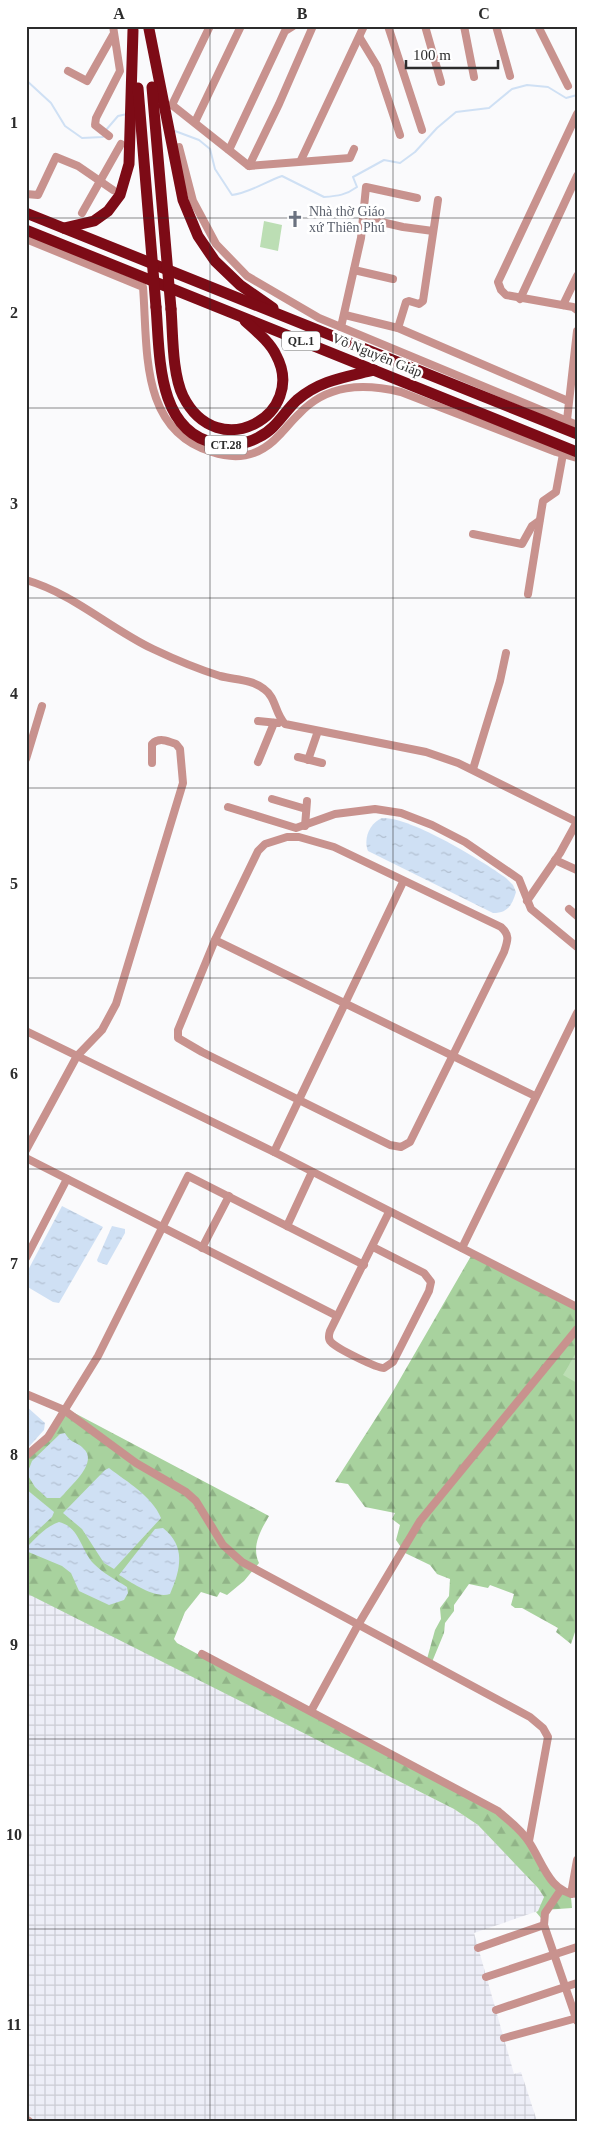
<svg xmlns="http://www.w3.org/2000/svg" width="603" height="2147" font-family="'Times New Roman',serif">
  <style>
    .industrial { fill: url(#industrial-grid) }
    .forest { fill: url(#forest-firs) }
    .garden { fill: #bcdeb4 }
    .water { fill: url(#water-ripples) }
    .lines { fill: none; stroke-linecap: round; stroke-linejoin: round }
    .stream { stroke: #cfe0f4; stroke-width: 2 }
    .minor { stroke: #c8928e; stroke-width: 8 }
    .highway { stroke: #7d0b16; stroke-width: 11 }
    .highway-bridge { stroke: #7d0b16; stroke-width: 11 }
    .grid { fill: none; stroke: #2c2c2c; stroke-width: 1; stroke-opacity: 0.55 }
    .labels { text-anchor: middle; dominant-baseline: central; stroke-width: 5; stroke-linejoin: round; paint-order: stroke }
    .shield { fill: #fff; stroke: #6b6b6b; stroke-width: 1 }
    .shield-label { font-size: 12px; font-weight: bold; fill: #2c2c2c }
    .worship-label { font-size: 14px; fill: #5b616d; stroke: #fff; text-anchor: start }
    .street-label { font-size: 14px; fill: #2c2c2c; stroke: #fff }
    .neatline { fill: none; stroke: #2c2c2c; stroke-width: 2 }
    .grid-label { font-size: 16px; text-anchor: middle; font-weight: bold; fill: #2c2c2c }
  </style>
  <defs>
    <pattern id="industrial-grid" width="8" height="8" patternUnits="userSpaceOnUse" patternTransform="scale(1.25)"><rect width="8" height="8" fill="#edeef7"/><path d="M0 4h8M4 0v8" fill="none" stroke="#cbccd4"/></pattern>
    <pattern id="forest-firs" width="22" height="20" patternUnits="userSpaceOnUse" patternTransform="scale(1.25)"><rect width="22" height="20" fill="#a8d29e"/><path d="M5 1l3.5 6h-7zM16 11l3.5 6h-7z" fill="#91b488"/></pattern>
    <pattern id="water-ripples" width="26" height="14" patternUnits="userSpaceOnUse" patternTransform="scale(1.25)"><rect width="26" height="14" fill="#cfe0f4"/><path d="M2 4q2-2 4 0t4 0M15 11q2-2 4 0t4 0" fill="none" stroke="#b2c0d1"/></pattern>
  </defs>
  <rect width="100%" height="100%" fill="#fafafc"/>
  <polygon class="industrial" points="26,1592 454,1809 478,1825 500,1847 538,1888 544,1897 542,1904 538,1911 474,1933 514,2074 521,2072 537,2121 36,2121 26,2116"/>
  <g class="forest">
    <polygon points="471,1256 577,1309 577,1626 571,1644 556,1632 558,1628 522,1608 515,1608 511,1605 514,1594 490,1585 488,1588 469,1584 454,1605 454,1611 445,1623 444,1633 432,1662 427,1659 435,1630 441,1619 440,1608 449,1596 450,1579 437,1574 430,1565 405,1553 396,1540 400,1525 392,1519 395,1513 365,1507 348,1484 335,1482 392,1393"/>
    <path d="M67 1409 269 1516C261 1530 251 1546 259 1563L244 1581 227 1595 220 1592 217 1597 201 1592 185 1612 174 1639 177 1643 497 1814 527 1842 551 1884 571 1897 572 1908 544 1910 541 1918 536 1912 538 1911 544 1897 538 1888 478 1825 454 1809 26 1593V1459Z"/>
  </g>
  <g class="garden">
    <polygon points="264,221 282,225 278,251 260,247"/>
    <polygon points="577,1351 577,1383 563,1375"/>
  </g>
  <g class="water">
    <path d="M382 818C411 817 481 860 506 878L513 885 516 892C512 905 508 913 493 913L368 851C363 838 370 823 382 818Z"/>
    <polygon points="62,1206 103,1227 59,1303 53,1302 26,1286 26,1274"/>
    <polygon points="112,1226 125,1229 125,1233 107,1265 98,1262 97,1260"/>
    <polygon points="26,1406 45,1423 44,1430 26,1450"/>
    <path d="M65 1433C71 1444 76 1441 83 1448 99 1462 72 1484 64 1494L60 1498H47L35 1487 27 1474 32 1461 60 1434Z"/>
    <path d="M109 1468C127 1482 152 1496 161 1518L114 1569 104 1563 82 1529 63 1513 105 1470Z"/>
    <polygon points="26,1489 54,1512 52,1517 26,1541"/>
    <path d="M59 1522C80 1527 81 1551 94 1564 103 1573 116 1580 127 1587L128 1593 124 1600 109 1605 79 1591 71 1573 62 1566 26 1551V1548C36 1538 45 1527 59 1522Z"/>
    <path d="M163 1528C186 1546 181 1569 170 1594 155 1599 132 1583 119 1575L155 1529Z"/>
  </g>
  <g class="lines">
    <g class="stream">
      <polyline points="26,80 51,103 65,126 82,138 103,137 104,134"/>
      <polyline points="106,130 118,116 127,114"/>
      <path d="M175 131 199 140 210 149 215 169 232 195C249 193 265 182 282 176L324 197C338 196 346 195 357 187L353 177 384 160 400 163 415 152 437 128 456 112 489 108 512 89 527 85 548 87 566 98 577 95"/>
    </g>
    <g class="minor">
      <polyline points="210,26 172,105 249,166 350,158 354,149"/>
      <polyline points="388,26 422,130"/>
      <polyline points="425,26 441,82"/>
      <polyline points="464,26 474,77"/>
      <polyline points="496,26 510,76"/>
      <polyline points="538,26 568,86"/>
      <polyline points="360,38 377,66 400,135"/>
      <polyline points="68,71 87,81 113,35"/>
      <polyline points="577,114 498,282 501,290 506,295 573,307 577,310"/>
      <polyline points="195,122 241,26"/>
      <polyline points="109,136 95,125 96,118 120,71 113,26"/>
      <polyline points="179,147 193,201 216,244 247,276 319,318 577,425"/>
      <polyline points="229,150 285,31 293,26"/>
      <polyline points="301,160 364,26"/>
      <polyline points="249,166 279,104 313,26"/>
      <polyline points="26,194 38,195 56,157 78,166 113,190"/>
      <polyline points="82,213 121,144"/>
      <polyline points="364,218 403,227 433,231"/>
      <path d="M26 239 143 287C148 349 139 430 212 452 230 458 248 458 264 448 278 440 287 425 299 414 327 384 363 383 401 392L556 452 577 458"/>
      <polyline points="354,270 393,279"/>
      <polyline points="520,299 577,176"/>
      <polyline points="563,305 577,276"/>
      <polyline points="345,315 398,328 568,401"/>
      <polyline points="341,327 361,238 366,187 417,198"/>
      <polyline points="398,328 406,302 409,301 419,304 423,301 438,200"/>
      <polyline points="567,420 577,331"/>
      <polyline points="473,534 522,544 532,526 539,521"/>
      <path d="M26 580C74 594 109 628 153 649 174 659 198 669 220 676 236 680 251 679 264 689 276 697 275 714 285 724L426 752 458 763 577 822"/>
      <polyline points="528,594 542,507 543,501 556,492 563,454"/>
      <polyline points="258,721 278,723"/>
      <polyline points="298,757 322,763"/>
      <polyline points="26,759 42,706"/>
      <polyline points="308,760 318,731"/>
      <polyline points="258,762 274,723"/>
      <polyline points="473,769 500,681 506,653"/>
      <polyline points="272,799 306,809"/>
      <polyline points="228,807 296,828 335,814 375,809 401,813 432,825 465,842 519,879 531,909 577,947"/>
      <polyline points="305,826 307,801"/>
      <path d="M287 837H299L334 847 501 927C510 935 508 940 504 952L410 1142 401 1147 390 1145 202 1052 178 1038V1030L215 940 258 851 265 844Z"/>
      <polyline points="555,860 577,870"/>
      <polyline points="527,901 560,853 577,822"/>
      <polyline points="569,909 577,916"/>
      <polyline points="215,940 535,1096"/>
      <polyline points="26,1031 274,1152 577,1307"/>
      <path d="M26 1150 77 1056 102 1030 116 1004 183 783 180 749 176 744C168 741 159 737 152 744V763"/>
      <polyline points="274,1152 403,882"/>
      <polyline points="26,1158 337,1316"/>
      <polyline points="287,1226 312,1172"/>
      <path d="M373 1247 424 1273 431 1282 429 1291 393 1362 384 1368C376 1368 336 1348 331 1342 328 1339 329 1334 330 1331L389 1212"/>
      <polyline points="202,1248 229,1196"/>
      <polyline points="462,1248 577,1013"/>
      <polyline points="26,1258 67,1179"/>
      <polyline points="26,1394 64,1410 136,1463 186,1492 196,1501 223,1545 242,1562 530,1717 543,1728 548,1737 529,1841"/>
      <polyline points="26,1456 48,1437 98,1356 188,1176 364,1265"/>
      <path d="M202 1654 498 1811C509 1821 521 1829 529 1842 542 1861 550 1894 577 1894"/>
      <polyline points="311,1711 358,1625 420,1521 577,1329"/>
      <polyline points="560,1891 545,1913 544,1925 577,2021"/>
      <polyline points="571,1894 577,1860"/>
      <polyline points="478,1948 544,1925"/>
      <polyline points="486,1977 577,1947"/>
      <polyline points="496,2010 577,1983"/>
      <polyline points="504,2038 577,2018"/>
      <polyline points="26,2119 29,2121"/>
    </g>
    <g class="highway">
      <polyline points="149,29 183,200 198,236 215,261 240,285 273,308"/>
      <polyline points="26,213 577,434"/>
      <polyline points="64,228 94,221 108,211 120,195 129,164 133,30"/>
      <polyline points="26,230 577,452"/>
      <path d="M156 307C160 353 156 431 215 443 231 446 245 445 259 437 276 429 284 412 297 400 320 380 346 377 374 370"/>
      <path d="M171 309C173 334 172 373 183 396 218 466 308 414 276 355 270 342 256 331 245 321"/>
    </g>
    <g class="highway-bridge">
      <polyline points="152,87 171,309"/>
      <polyline points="138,88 156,307"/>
    </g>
  </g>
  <path class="grid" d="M210 26V2121M393 26V2121M26 218H577M26 408H577M26 598H577M26 788H577M26 978H577M26 1169H577M26 1359H577M26 1549H577M26 1739H577M26 1929H577"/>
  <defs>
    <g id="church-bare" transform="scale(1.35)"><path d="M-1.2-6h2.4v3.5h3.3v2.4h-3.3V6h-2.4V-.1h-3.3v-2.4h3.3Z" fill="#6b7280" stroke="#fff" stroke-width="2.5" paint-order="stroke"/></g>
  </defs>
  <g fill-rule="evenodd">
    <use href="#church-bare" x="295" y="219"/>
  </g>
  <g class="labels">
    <g class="shield">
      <rect x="282" y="331.5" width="38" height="19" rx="4"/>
      <rect x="205" y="435.5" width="42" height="19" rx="4"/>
    </g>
    <g class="shield-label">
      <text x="301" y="341">QL.1</text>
      <text x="226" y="445">CT.28</text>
    </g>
    <g class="worship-label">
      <text x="309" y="211">Nhà thờ Giáo<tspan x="309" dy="16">xứ Thiên Phú</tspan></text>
    </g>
    <g class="street-label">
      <text transform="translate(377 355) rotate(22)">Võ Nguyên Giáp</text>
    </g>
  </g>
  <rect width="603" height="2147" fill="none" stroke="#ffffff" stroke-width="55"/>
  <path d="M406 60v8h92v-8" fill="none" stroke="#2c2c2c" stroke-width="2.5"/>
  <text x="413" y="60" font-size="15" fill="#2c2c2c" stroke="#ffffff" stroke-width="4" paint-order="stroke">100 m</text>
  <rect x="28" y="28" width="548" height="2092" class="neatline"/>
  <g class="grid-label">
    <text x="119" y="19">A</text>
    <text x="302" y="19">B</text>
    <text x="484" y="19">C</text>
    <text x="14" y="128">1</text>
    <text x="14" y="318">2</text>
    <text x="14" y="509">3</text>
    <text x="14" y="699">4</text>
    <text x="14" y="889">5</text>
    <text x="14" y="1079">6</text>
    <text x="14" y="1269">7</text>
    <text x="14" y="1460">8</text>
    <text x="14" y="1650">9</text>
    <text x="14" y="1840">10</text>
    <text x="14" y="2030">11</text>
  </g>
</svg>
